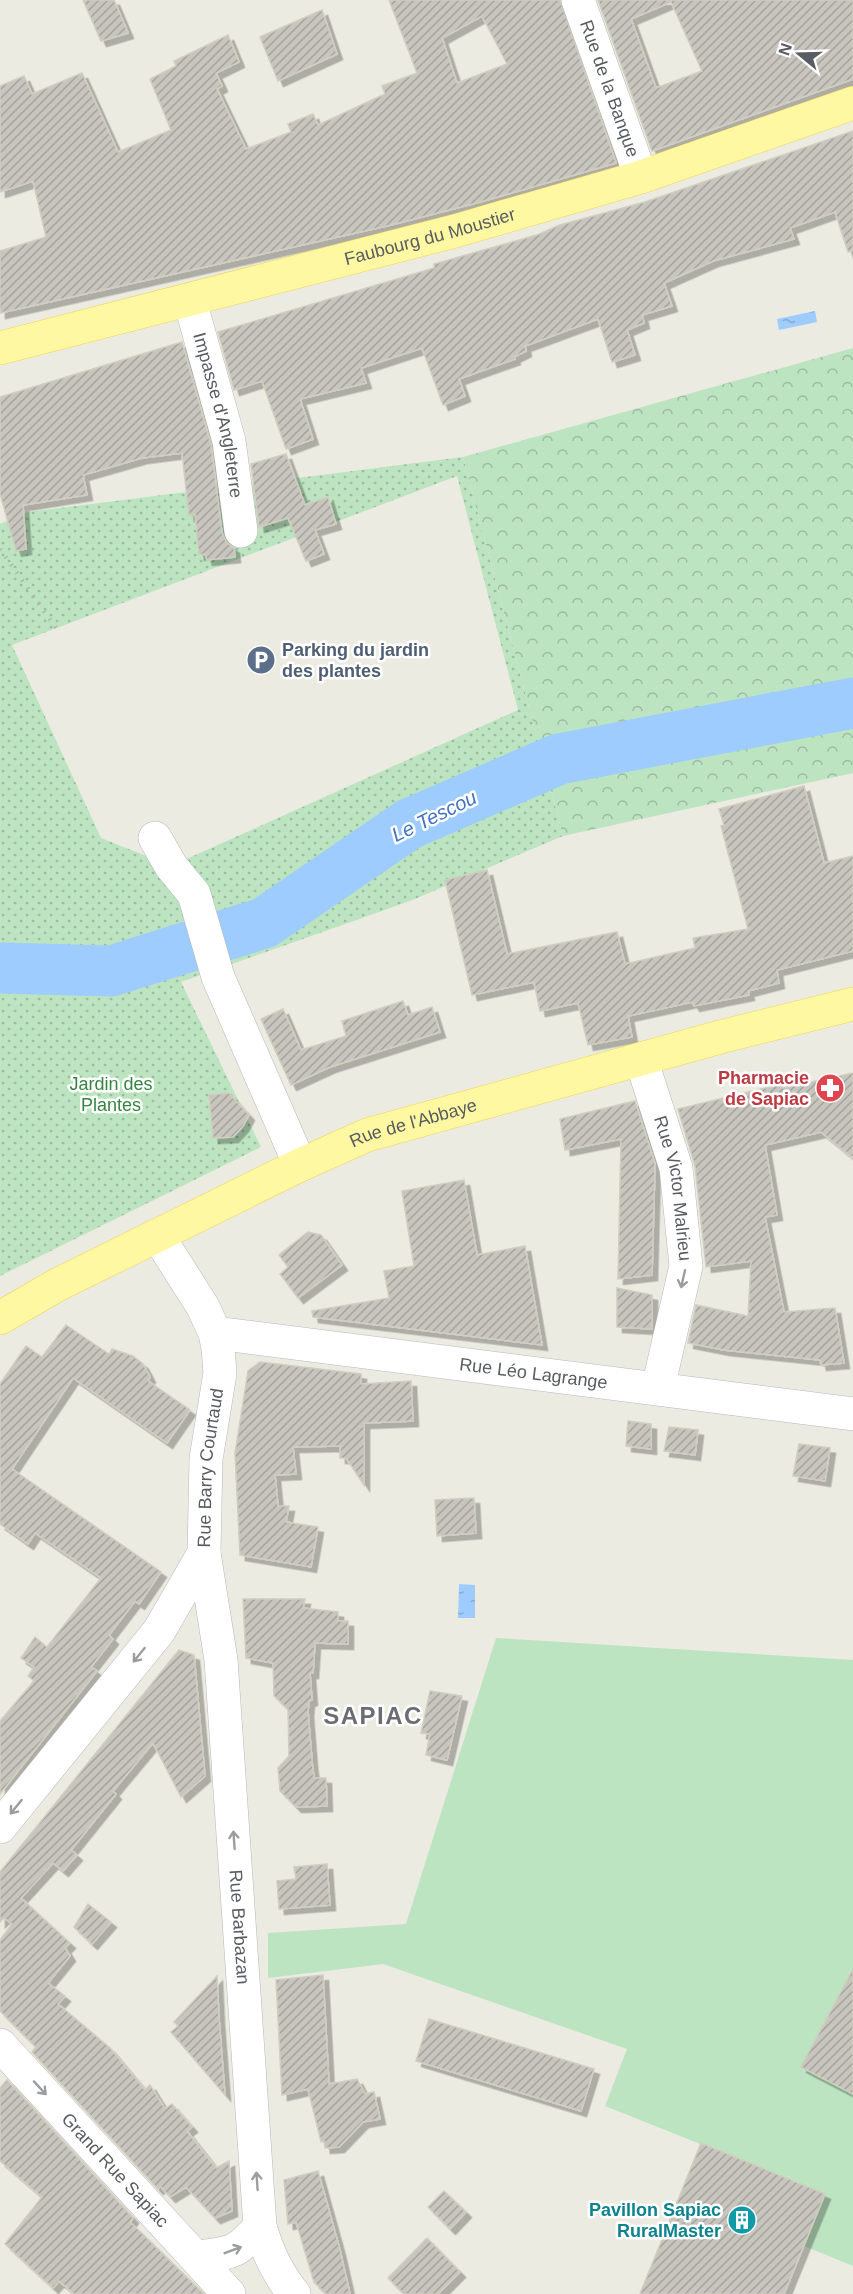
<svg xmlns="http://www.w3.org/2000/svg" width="853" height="2294" font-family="Helvetica,sans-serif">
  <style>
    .green { fill: url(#green-dots); fill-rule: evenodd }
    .forest { fill: url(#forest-crowns) }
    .pitch { fill: #bce4c0 }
    .water { fill: url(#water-ripples) }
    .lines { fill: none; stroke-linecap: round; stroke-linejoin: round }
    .river { stroke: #9eccff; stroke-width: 51 }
    .building { fill: url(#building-hatch); stroke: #d1cdbf; stroke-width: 1.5; fill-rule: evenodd; filter: url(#shadow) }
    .minor-casing { stroke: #b6b8bd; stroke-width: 34 }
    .major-casing { stroke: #f0d355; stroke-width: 34 }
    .minor { stroke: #fff; stroke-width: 33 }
    .major { stroke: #fff8a3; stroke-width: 33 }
    .rail { stroke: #b2b3b3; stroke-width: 4.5; stroke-dasharray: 1.5 8; stroke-linecap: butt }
    .oneway { stroke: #9b9da1 }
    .labels { text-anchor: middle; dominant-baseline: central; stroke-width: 5; stroke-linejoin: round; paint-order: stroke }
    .street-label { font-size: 18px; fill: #595c62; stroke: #fff }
    .service-label { font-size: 18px; font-weight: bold; fill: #4e5e75; stroke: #fff; text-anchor: start }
    .health-label { font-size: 18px; font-weight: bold; fill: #be3a42; stroke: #fff; text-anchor: end }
    .park-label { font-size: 18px; fill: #358540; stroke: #fff }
    .culture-label { font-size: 18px; font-weight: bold; fill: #0d838f; stroke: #fff; text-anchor: end }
    .water-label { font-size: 20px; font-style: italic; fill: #4174c1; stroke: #fff }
    .district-label { font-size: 24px; font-weight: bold; letter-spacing: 1.5px; fill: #6a6e74; stroke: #fff }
  </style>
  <defs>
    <pattern id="green-dots" width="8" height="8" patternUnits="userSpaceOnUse" patternTransform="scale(1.5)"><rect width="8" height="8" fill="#bce4c0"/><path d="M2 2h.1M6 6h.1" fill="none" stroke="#9cbc9f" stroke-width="1.8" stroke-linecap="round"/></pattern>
    <pattern id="forest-crowns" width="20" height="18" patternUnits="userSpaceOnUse" patternTransform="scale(1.5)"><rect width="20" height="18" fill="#bce4c0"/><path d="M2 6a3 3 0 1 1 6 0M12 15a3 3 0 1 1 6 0" fill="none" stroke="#9cbc9f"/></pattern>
    <pattern id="water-ripples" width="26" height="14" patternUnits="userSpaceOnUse" patternTransform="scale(1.5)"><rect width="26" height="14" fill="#9eccff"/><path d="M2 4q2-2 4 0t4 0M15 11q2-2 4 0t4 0" fill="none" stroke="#84a9d2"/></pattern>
    <pattern id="building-hatch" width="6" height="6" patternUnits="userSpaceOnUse" patternTransform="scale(1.5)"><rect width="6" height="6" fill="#c7c5be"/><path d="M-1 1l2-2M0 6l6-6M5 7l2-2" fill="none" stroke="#a5a39e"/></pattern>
    <filter id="shadow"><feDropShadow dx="5.5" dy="5.5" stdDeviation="0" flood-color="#0004"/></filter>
  </defs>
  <rect width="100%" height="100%" fill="#ecebe1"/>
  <path class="green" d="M463 457 563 836 410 901 181 982 261 1147 0 1276V524L28 512ZM457 476 518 710 171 866 101 838 12 645Z"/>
  <polygon class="forest" points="853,348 853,773 563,836 463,457"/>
  <polygon class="pitch" points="496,1638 853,1660 853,2266 804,2246 825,2194 605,2106 627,2049 383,1964 268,1978 268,1933 406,1924"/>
  <g class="water">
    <polygon points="815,311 817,322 779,330 777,319"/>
    <polygon points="459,1584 475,1585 475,1618 458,1618"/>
  </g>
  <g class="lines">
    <polyline class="river" points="0,968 111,971 264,923 409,824 559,759 853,703"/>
  </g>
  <g class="building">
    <polygon points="83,0 114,0 128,33 101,41"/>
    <path d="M389 0H560L616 163 480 202 391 225 0 313V251L46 237 33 181 0 192V86L24 76 32 94 82 73 118 152 171 130 150 79 176 66 174 61 228 35 239 62 216 73 222 86 217 89 246 149 291 132 288 124 313 114 318 125 385 94 382 86 417 73ZM482 16 507 64 457 83 442 38Z"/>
    <path d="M598 0H853V79L652 151ZM671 2 702 71 656 88 631 19Z"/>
    <polygon points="322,10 337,54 278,81 260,37"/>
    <polygon points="853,131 853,251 848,252 835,212 790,228 794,239 713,261 664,283 672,306 642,315 644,323 627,330 635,355 612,362 598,319 525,346 526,351 514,357 515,359 459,379 465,396 443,405 422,348 361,368 366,383 300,399 313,439 286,449 262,381 234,390 218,332 434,268 434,264 537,235 560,225 645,202"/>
    <polygon points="182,342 211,445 222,533 227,543 234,548 235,557 207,560 205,554 199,555 195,514 189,516 182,453 142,458 83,475 87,495 23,505 26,549 16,551 0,494 0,397"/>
    <polygon points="286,454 305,505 328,497 336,524 315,530 324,554 306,561 288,518 259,527 251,464"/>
    <polygon points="804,786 824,863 853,856 853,951 777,970 779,983 748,991 749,995 694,1006 692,1002 628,1016 632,1037 588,1045 578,1003 540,1011 534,982 472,995 445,880 487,870 507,954 617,932 625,964 695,948 693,938 748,929 721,826 724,825 719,809"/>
    <polygon points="403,1001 408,1015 432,1007 440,1032 330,1067 291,1085 261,1019 283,1009 301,1050 346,1036 342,1021"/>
    <polygon points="853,1073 853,1158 821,1132 765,1145 777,1215 765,1217 784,1312 835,1308 844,1363 821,1365 820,1360 724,1350 688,1343 696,1305 748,1316 751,1261 706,1267 695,1166 678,1109 782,1084 783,1088"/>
    <polygon points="229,1093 249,1115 243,1126 233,1137 213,1138 209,1095"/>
    <polygon points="635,1101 655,1164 652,1275 618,1279 621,1139 565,1150 560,1119"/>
    <polygon points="464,1180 477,1255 525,1246 542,1345 313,1317 312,1311 389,1298 384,1271 414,1266 402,1191"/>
    <polygon points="308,1232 321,1235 342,1265 298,1298 280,1274 288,1267 279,1255"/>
    <polygon points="617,1288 652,1295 652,1329 617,1327"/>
    <polygon points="66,1325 109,1354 112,1349 133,1356 143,1364 150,1377 148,1381 190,1410 167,1443 73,1378 12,1469 161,1572 139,1604 135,1601 109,1635 113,1639 91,1667 97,1671 0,1794 0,1721 34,1681 28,1676 34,1667 21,1658 35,1637 47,1647 101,1578 35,1533 28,1544 0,1524 0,1384 26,1346 42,1357"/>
    <polygon points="260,1362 361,1374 361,1384 411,1381 413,1421 364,1423 364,1485 346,1458 340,1458 340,1446 293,1447 296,1474 275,1475 278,1506 289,1506 286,1522 318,1527 311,1567 240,1555 235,1453 248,1371"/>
    <polygon points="628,1421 651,1424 651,1449 626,1446"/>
    <polygon points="669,1427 698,1430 695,1455 664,1451"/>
    <polygon points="799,1444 830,1448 825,1481 793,1476"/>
    <polygon points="474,1498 476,1533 437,1536 435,1500"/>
    <polygon points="243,1599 305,1599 303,1608 338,1612 338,1621 348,1621 348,1644 315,1643 313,1673 310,1673 312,1700 309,1701 308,1711 312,1761 314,1778 326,1778 327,1806 296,1807 280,1791 278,1768 289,1756 288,1709 274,1696 273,1663 246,1658"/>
    <polygon points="179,1650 194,1655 205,1776 181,1797 153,1743 113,1791 116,1794 71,1850 77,1855 63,1871 53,1863 21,1898 70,1943 65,1948 70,1956 48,1983 65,1996 58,2004 110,2048 145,2090 150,2085 165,2109 172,2104 192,2127 187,2131 216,2168 229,2161 232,2211 215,2218 186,2187 170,2197 160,2186 158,2189 32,2052 36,2047 0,2011 0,1940 12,1924 4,1918 0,1922 0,1872"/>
    <polygon points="430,1691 462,1696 447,1760 426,1755 430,1734 421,1733"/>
    <polygon points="327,1864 330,1905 279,1909 277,1881 296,1879 294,1867"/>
    <polygon points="88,1904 111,1922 92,1944 74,1927"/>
    <polygon points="853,1969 853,2094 801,2067"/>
    <polygon points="323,1975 329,2084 357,2079 365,2094 374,2092 380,2119 363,2122 339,2147 325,2148 324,2141 321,2142 308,2089 282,2095 276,1980"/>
    <polygon points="217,1976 219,2018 225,2095 171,2032 178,2026 174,2022"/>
    <polygon points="429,2019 594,2069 581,2111 416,2061"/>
    <polygon points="7,2080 133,2218 130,2222 204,2294 74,2294 59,2281 53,2288 5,2244 42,2197 0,2161 0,2088"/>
    <polygon points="701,2143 825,2194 784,2294 640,2294"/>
    <polygon points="318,2171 340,2250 350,2294 326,2294 314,2282 296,2222 288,2224 284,2180"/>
    <polygon points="444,2191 466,2212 450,2229 428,2207"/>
    <polygon points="427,2238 460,2272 438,2294 404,2294 388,2278"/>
  </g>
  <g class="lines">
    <g class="minor-casing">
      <g id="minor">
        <path id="s1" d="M578 0 641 177"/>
        <path id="s2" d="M190 301 229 441 241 531"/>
        <polyline points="155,838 171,866 194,894 218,977 300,1165"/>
        <path id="s3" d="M641 1059 676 1168 686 1266 658 1388"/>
        <path id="s4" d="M215 1333 853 1414"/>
        <path id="s5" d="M204 1553 221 1660 260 2226C267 2252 277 2273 294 2294"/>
        <path id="s6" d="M0 1827 159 1631 204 1553 206 1459 220 1373 218 1348 215 1333 203 1307 158 1236"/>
        <path id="s7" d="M0 2045 229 2294"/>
        <path d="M197 2257C231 2253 237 2254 260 2226"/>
      </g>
    </g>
    <g class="major-casing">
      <g id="major">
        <path id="s8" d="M0 348 455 231 641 177 853 103"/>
        <path id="s9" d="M0 1318 57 1285 300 1165 367 1135 720 1037 853 1004"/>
      </g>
    </g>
    <use href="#minor" class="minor"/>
    <use href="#major" class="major"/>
    <polyline class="rail" points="0,549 56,628"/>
  </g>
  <defs><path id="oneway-shaft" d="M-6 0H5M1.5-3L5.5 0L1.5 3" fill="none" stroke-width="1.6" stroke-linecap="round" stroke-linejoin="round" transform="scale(1.5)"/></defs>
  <g class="oneway">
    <use href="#oneway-shaft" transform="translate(683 1279) rotate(103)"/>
    <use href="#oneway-shaft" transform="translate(139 1655) rotate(129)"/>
    <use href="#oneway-shaft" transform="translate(16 1807) rotate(129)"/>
    <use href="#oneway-shaft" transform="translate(234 1840) rotate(-94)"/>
    <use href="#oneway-shaft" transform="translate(40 2088) rotate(47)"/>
    <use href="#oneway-shaft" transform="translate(257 2181) rotate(-94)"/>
    <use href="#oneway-shaft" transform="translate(233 2250) rotate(-21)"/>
  </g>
  <defs>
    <g id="parking-disc" transform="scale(1.5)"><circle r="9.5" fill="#5c6f8a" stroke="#fff"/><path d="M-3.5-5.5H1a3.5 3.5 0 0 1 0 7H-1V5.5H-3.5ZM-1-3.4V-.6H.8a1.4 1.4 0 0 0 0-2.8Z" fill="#fff"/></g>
    <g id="pharmacy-disc" transform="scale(1.5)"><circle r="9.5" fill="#e0444e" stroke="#fff"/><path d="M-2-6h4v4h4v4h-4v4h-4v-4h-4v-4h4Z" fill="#fff"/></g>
    <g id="building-disc" transform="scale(1.5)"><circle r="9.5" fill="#0f9aa8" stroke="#fff"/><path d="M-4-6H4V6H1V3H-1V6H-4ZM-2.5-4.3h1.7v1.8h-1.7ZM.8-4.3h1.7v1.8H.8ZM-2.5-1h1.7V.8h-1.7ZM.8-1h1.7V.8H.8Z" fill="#fff"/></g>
  </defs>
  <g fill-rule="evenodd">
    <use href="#parking-disc" x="261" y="660"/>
    <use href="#pharmacy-disc" x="830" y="1088"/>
    <use href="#building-disc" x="742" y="2220"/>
  </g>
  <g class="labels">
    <g class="street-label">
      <text stroke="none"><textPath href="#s1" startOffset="94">Rue de la Banque</textPath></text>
      <text stroke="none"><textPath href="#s8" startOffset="444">Faubourg du Moustier</textPath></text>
      <text stroke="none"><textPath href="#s2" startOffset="118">Impasse d'Angleterre</textPath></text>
      <text stroke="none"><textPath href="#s9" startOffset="458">Rue de l'Abbaye</textPath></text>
      <text stroke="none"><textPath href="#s3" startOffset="134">Rue Victor Malrieu</textPath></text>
      <text stroke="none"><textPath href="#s4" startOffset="321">Rue Léo Lagrange</textPath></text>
      <text stroke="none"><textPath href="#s6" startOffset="428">Rue Barry Courtaud</textPath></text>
      <text stroke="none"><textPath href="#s5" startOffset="376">Rue Barbazan</textPath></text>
      <text stroke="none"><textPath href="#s7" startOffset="170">Grand Rue Sapiac</textPath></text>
    </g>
    <g class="service-label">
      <text x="282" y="650">Parking du jardin<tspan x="282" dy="21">des plantes</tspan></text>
    </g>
    <g class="health-label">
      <text x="809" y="1078">Pharmacie<tspan x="809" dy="21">de Sapiac</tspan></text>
    </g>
    <g class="park-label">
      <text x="111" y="1084">Jardin des<tspan x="111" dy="21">Plantes</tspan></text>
    </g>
    <g class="culture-label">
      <text x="721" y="2210">Pavillon Sapiac<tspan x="721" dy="21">RuralMaster</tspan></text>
    </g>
    <g class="water-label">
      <text transform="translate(434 816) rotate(-26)">Le Tescou</text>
    </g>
    <g class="district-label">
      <text x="373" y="1715">SAPIAC</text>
    </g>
  </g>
  <g transform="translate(799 54) rotate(289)" stroke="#ffffff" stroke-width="4.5" paint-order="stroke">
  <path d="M0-4.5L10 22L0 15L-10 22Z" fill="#595c62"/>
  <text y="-9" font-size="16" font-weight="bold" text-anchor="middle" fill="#595c62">N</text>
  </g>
</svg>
